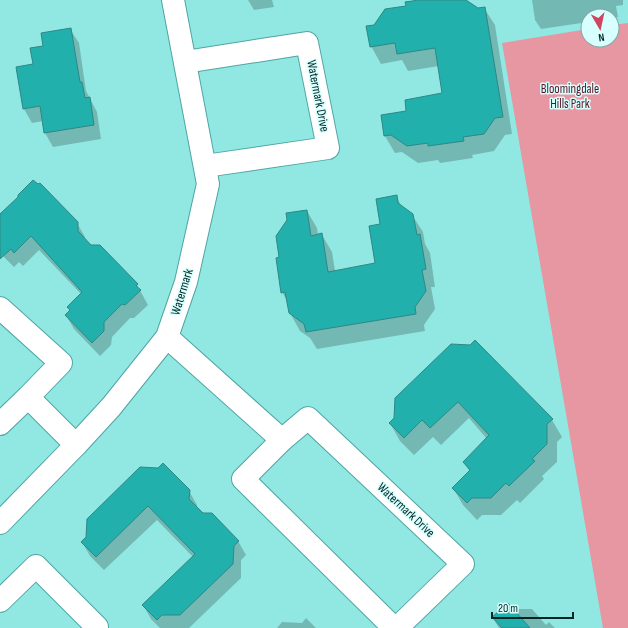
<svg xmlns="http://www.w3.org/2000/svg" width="628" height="628" font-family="'Sofia Sans Condensed',sans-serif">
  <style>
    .green { fill: #e797a1 }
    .shadow { fill: #0003 }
    .building { fill: #22b0ac; stroke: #2e8885 }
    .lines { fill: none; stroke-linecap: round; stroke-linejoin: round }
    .minor-casing { stroke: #4fa5a2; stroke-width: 24 }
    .minor { stroke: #fff; stroke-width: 22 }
    .labels { text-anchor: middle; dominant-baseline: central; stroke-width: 3; stroke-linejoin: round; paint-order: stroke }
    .park-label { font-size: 13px; fill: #591323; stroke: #d6fffd }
    .street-label { font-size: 13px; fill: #002625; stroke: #d6fffd }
  </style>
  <rect width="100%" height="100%" fill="#91e7e2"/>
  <polygon class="green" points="628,23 628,628 603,628 502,43 588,29 588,40 612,40 612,25"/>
  <g class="shadow">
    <polygon points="248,0 272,0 274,7 254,10"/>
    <polygon points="426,0 465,0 477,9 484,8 495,25 512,134 505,135 494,151 472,155 473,158 440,163 438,160 418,163 402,152 395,153 385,136 407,112 443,94 439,66 408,71 402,60 381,64 371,46 374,26 407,7"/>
    <polygon points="532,0 623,0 623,5 616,6 618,17 612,18 612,16 588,16 588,22 541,29 535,20"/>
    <polygon points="70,29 79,43 86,91 97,112 101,139 53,147 45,133 43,121 32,123 24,109 34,65 44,46"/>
    <polygon points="396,196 402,207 412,215 423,232 425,244 430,253 435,287 431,287 435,309 424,325 425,331 317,349 310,338 300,331 290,313 288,302 282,292 281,257 307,211 317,228 318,235 322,235 332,252 335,271 376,264 381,225"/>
    <polygon points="0,216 77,223 85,237 85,240 91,246 100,246 137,285 148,305 134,318 130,318 112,337 111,345 100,356 74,329 66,315 71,311 68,307 81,294 39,250 23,266 19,262 14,267 0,253"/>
    <polygon points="475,341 552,420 562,437 557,442 557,462 542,476 544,479 520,503 517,500 501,515 482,515 477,520 463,505 453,488 470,472 464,462 487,439 469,418 441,445 433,437 414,455 400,441 390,423"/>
    <polygon points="189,491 197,505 197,508 203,514 238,541 246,555 241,560 241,578 189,628 160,628 151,619 143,605 193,557 157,520 104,570 90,556 82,542 87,537 88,520"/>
    <polygon points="512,609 532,609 546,625 549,622 555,628 499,628 493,618"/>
    <polygon points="306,618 316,628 277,628 282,622 302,623"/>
  </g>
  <g class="building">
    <polygon points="419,0 466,0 478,8 485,7 503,117 495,118 484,134 463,137 464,141 428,146 428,143 407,146 391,135 384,136 381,115 406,111 405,100 442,93 435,48 397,54 395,43 370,47 366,26 374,25 385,9 406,6 405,2"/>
    <polygon points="71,28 80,82 82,82 85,98 90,97 94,125 44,133 40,106 23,109 16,67 33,64 30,48 43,46 41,33"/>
    <polygon points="33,180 38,184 40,183 78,222 78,231 91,245 100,245 138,284 136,286 141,290 125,305 122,304 104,322 104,331 92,343 65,315 70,310 67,307 82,292 31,236 14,253 11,249 0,259 0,214 18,197 18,195"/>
    <polygon points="397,195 398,203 413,214 417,235 420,234 426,269 422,270 426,291 415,307 416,314 306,332 304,324 289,313 285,292 281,293 276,258 279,257 276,236 287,220 286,213 307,210 311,236 322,233 328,272 375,263 369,226 380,224 376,199"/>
    <polygon points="475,340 553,419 547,424 547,444 532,459 535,461 509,486 506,483 491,498 472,498 467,503 452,488 470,470 463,462 489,435 458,402 430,428 422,420 404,438 389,423 394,418 395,398 451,344 470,345"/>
    <polygon points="163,463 190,490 189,499 203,513 212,513 239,541 234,546 233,564 180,615 162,615 157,620 142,605 195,554 148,506 96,557 81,542 86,537 87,519 140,467 158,468"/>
    <polygon points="508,603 530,628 502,628 492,617"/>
  </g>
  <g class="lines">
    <g class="minor-casing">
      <g id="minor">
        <polyline points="185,62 307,43 328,148 205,166"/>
        <polyline points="0,308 61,363 28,397 0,424"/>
        <polyline points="167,337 282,440"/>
        <polyline points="28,397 76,445"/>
        <polyline points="0,523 76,445 111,407 167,337 186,282 208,184 173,0"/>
        <polyline points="0,601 36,566 97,627 95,628"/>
        <polyline points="394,628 243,479 282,440 308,418 463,564 397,628"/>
      </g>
    </g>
    <use href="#minor" class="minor"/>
  </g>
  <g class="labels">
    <g class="park-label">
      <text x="570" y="89">Bloomingdale<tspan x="570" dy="15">Hills Park</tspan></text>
    </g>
    <g class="street-label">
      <text transform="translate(318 96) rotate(79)">Watermark Drive</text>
      <text transform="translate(182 292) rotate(-73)">Watermark</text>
      <text transform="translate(406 510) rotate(43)">Watermark Drive</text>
    </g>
  </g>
  <g transform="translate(600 28) rotate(171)"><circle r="19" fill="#d6fffd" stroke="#80a8a7"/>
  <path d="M0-3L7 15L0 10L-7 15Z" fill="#d24261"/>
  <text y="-6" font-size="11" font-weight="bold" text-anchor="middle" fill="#002625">N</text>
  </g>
  <path d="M492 612v6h81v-6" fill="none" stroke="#002625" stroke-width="2"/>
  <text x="498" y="612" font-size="12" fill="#002625" stroke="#d6fffd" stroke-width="3" paint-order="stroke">20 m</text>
</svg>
